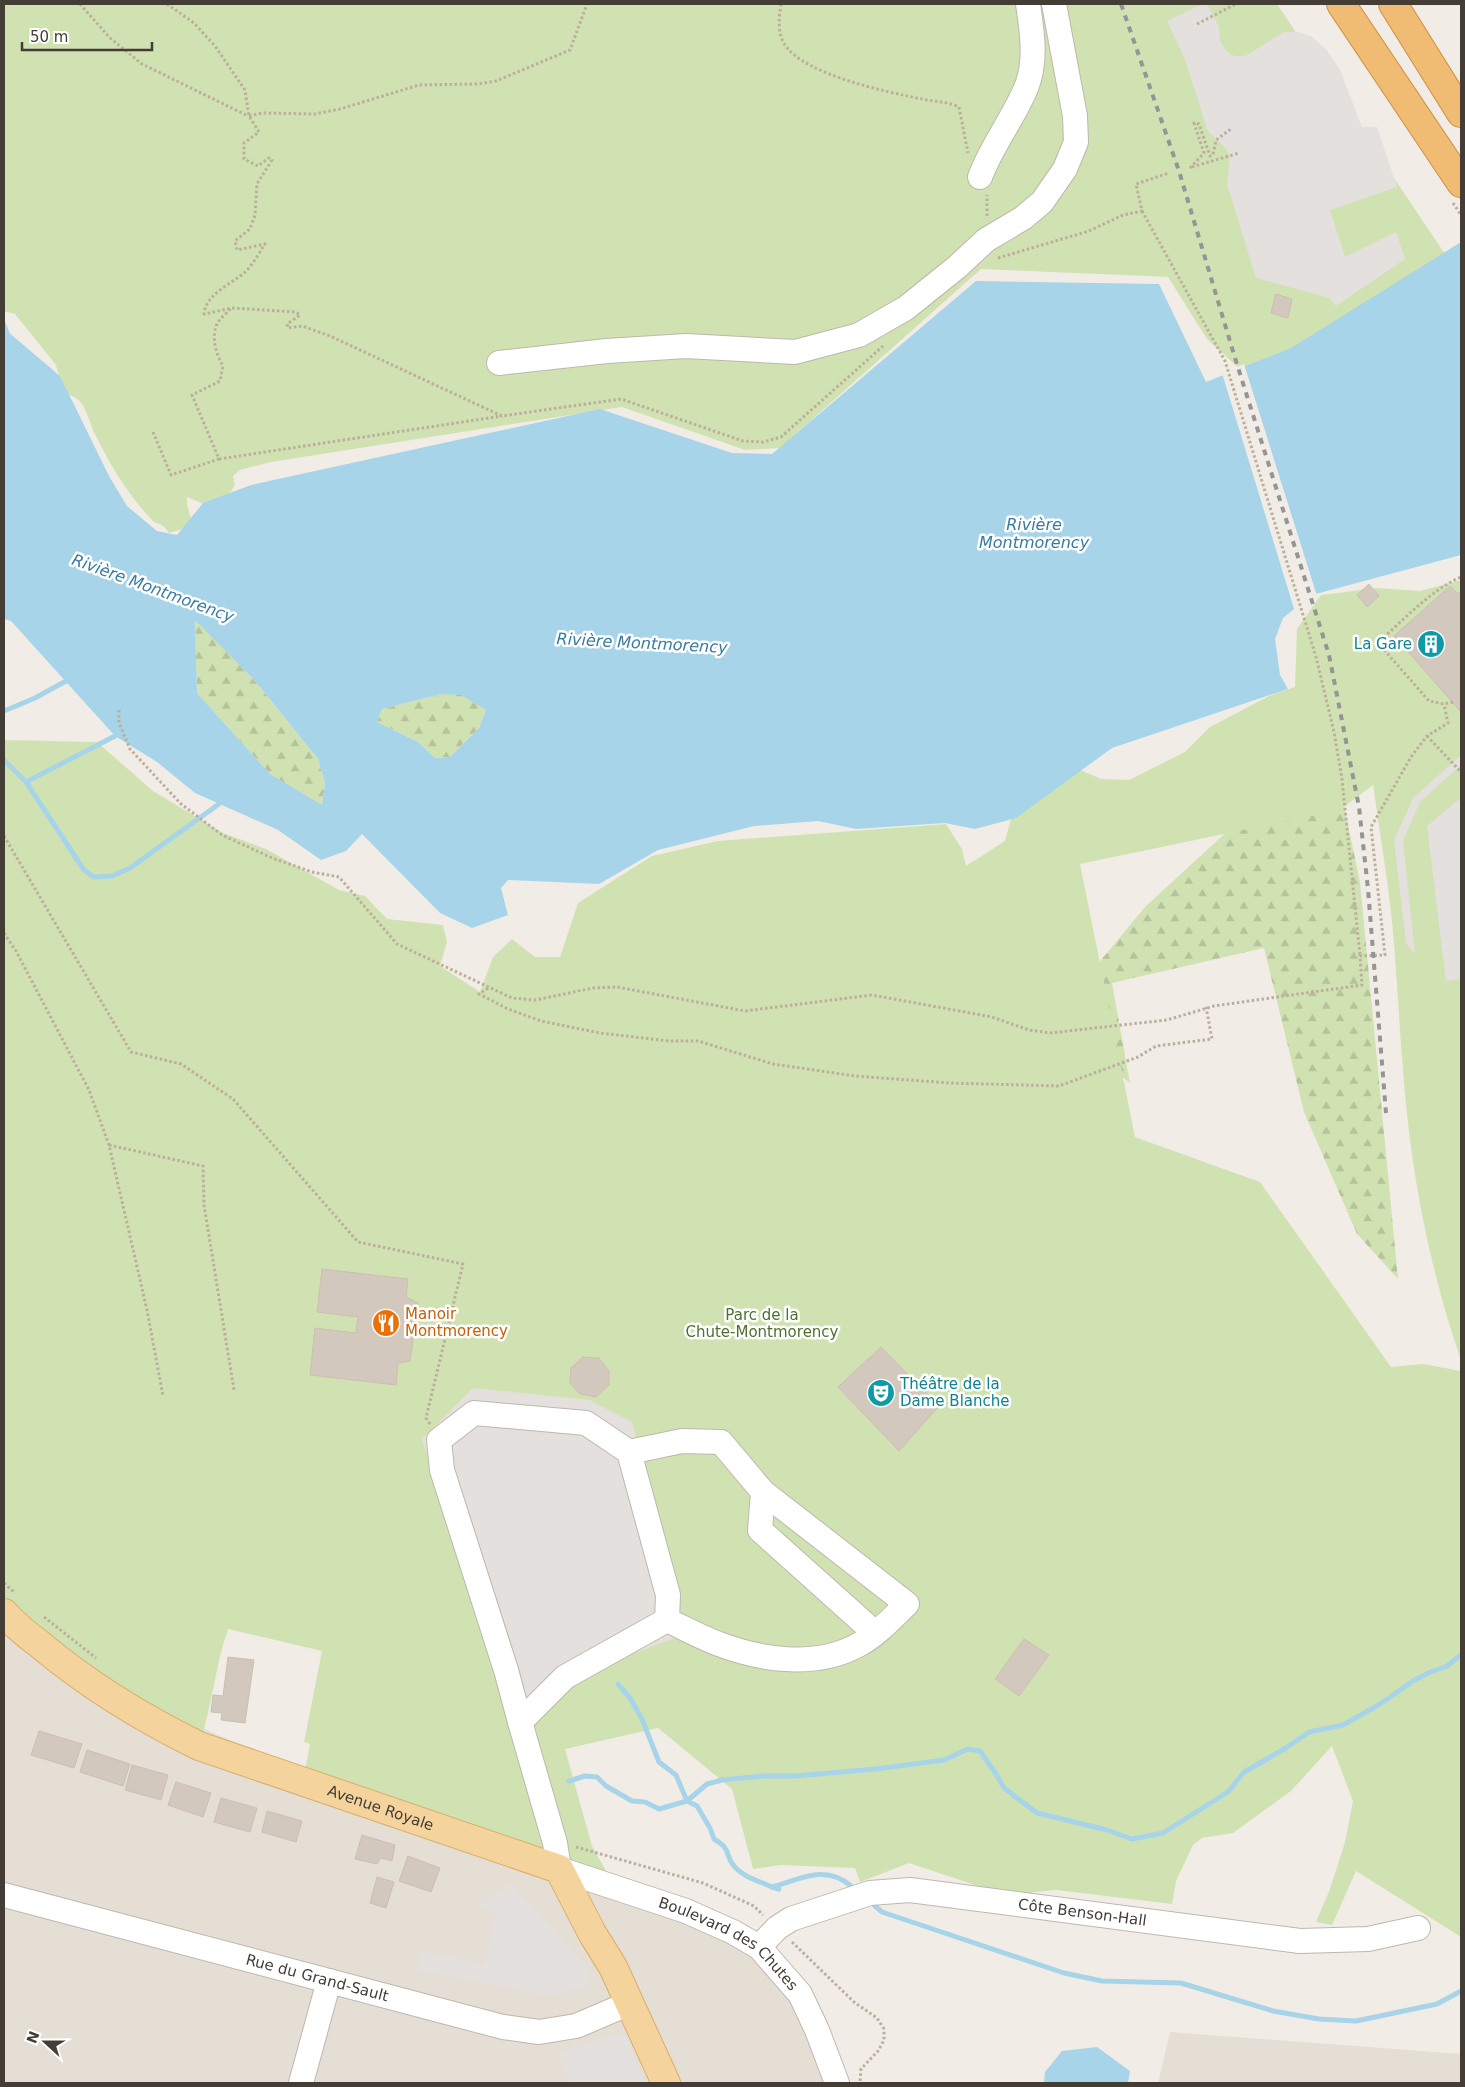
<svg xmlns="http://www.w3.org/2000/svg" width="1465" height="2087" font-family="'DejaVu Sans',sans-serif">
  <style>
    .residential { fill: #e5ded5 }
    .forest { fill: url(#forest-firs) }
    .park { fill: #d1e2b2 }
    .parking { fill: #e3e0de }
    .water { fill: #a8d4e9; fill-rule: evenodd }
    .pier { fill: #f1ede6 }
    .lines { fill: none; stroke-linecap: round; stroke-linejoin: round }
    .stream { stroke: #a8d4e9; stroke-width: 5 }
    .building { fill: #d2c8bd; stroke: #ccbfb1 }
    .minor-casing { stroke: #bfb7ad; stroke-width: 26 }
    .major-casing { stroke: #d8ae6d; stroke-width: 30 }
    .highway-casing { stroke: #ce8f43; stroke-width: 30 }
    .path { stroke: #bcae9c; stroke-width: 3; stroke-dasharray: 2.5 2.5; stroke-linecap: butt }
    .minor { stroke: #fff; stroke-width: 24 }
    .major { stroke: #f5d39c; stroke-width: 28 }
    .highway { stroke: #f0bb72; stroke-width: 28 }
    .rail { stroke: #959595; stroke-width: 4; stroke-dasharray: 6 6; stroke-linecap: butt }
    .labels { text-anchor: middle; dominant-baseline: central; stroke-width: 5; stroke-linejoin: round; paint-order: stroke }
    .culture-label { font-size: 15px; fill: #0d838f; stroke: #fff; text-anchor: end }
    .food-label { font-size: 15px; fill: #c56008; stroke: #fff; text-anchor: start }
    .park-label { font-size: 15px; fill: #4d702f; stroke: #fff }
    .street-label { font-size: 15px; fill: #433d36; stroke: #fff }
    .water-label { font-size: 16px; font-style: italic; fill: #377b9e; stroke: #fff }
  </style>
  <defs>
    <pattern id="forest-firs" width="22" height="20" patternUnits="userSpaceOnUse" patternTransform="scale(1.25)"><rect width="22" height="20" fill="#d1e2b2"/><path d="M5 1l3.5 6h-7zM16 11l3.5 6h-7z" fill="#b5c39a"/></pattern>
  </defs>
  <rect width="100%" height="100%" fill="#f1ede6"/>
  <g class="residential">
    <polygon points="4,1589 161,1710 403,1816 759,1936 835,2083 4,2083"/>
    <polygon points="1170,2032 1461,2054 1461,2083 1158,2083"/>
  </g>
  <g class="forest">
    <polygon points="195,619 256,682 318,759 325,783 322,806 270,774 197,693"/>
    <polygon points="441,694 461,694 486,710 479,728 450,757 435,758 418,742 377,722 382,709"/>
    <polygon points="1321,697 1360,882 1398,1279 1357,1234 1304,1112 1264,948 1112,983 1130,1083 1073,1039 1077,989 1145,907 1258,803"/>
  </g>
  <g class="park">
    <path d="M4 4H1277L1451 263 1256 384 1207 339 1168 277 981 269 780 448 745 450 622 407 271 462 240 470 233 476 235 485 221 507 213 508 187 497V504L193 526 169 533C160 520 157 526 152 520 128 495 110 465 95 434 87 419 87 400 69 395L60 379 56 365 52 360 15 314 4 311Z"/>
    <path d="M1461 580V1360C1430 1270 1412 1178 1404 1083 1399 1026 1397 969 1391 912 1386 870 1379 827 1373 785L1340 810 1080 864 1135 1137 1260 1182 1391 1367 1423 1364 1461 1371V1937L1356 1871 1332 1925 1316 1922 1330 1889 1345 1842 1353 1801 1332 1746 1291 1791 1233 1833 1202 1838 1193 1845 1176 1881 1172 1904 1056 1890 1035 1892 1014 1898 909 1863 860 1882 855 1868 781 1865 753 1869 732 1789 658 1728 565 1749 592 1846 615 1887 303 1782 310 1744 304 1742 322 1651 228 1629C215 1667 212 1707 199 1746L4 1613V740L97 742 153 791 223 833 266 849 339 890 365 896 387 919 443 925 447 942 440 966 480 992 493 957 512 939 535 957H560L578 903 652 856 718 841 946 824 962 849 966 866 1005 841 1016 800 1071 766 1101 779 1129 780 1185 752 1210 727 1271 695 1295 687 1297 629 1321 595 1377 588 1420 591Z"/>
  </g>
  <g class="parking">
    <polygon points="1203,4 1207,4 1219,27 1220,41 1226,51 1234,56 1245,56 1284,32 1299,32 1312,37 1326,49 1340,70 1362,127 1377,127 1397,187 1330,210 1345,257 1396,232 1405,259 1336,306 1330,298 1256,278 1227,184 1230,156 1226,149 1208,131 1184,57 1167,21"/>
    <polygon points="1461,755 1461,765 1420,802 1403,841 1415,954 1406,943 1394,840 1413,798"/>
    <polygon points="1461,798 1461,979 1446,981 1427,826"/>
    <polygon points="473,1388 589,1400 632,1422 686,1634 586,1671 513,1719 422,1439"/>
    <polygon points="511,1883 592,1972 585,1986 555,1996 416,1970 421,1949 485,1966 496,1914 479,1906"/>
    <polygon points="626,2035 645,2083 570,2083 559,2054 609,2036"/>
  </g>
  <g class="water">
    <path d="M1461 242V555L1312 595 1283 618 1275 639 1280 675 1288 689 1112 748 1016 818 975 829 945 823 856 829 818 821 754 826 658 850 599 884 508 880 501 888 508 915 472 928 440 913 362 834 346 851 321 860 278 830 195 793 157 762 115 736 11 621 4 619V332L7 331 60 376 109 476 127 506 157 531 177 535 203 503 251 485 600 409 732 453 772 454 976 281 1159 284 1206 382 1291 348ZM195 620 256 682 318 759 325 783 322 805 270 774 197 693ZM441 694 461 695 486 710 479 728 450 757 435 758 418 742 377 722 382 709Z"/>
    <polygon points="1097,2047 1130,2071 1128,2083 1044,2083 1045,2072 1062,2051"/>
  </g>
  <polygon class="pier" points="1244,364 1317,596 1313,597 1295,612 1222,373"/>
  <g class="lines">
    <g class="stream">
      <polyline points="4,325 8,336"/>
      <polyline points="4,711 35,698 66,681"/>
      <polyline points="4,760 26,782 115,736"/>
      <polyline points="26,782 84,870 94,877 112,876 130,868 219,804"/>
      <path d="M618 1684 630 1698 642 1719 659 1762 676 1775 687 1801 697 1806 710 1828 714 1839C733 1850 724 1855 734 1866 743 1877 759 1881 772 1887"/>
      <polyline points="569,1781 585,1776 597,1777 606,1786 632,1801 645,1802 659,1809 687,1801 707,1784 722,1780 764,1776 795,1776 876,1769 944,1760 968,1749 980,1751 996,1774 1004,1788 1037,1813 1107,1830 1132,1839 1163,1833 1228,1792 1244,1772 1286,1748 1309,1732 1343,1725 1380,1704 1413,1681 1428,1673 1447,1666 1461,1655"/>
      <path d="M779 1889 772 1887C801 1879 825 1864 851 1886"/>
      <polyline points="875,1906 882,1912 1064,1973 1102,1981 1181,1983 1273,2011 1319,2019 1356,2021 1437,2004 1461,1991"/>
    </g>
  </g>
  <g class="building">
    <polygon points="1276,294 1292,299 1288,318 1271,313"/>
    <polygon points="1369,584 1379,596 1367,607 1357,595"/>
    <polygon points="1450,586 1458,594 1461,591 1461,712 1394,636"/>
    <polygon points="322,1269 408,1279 406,1297 418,1303 410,1361 398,1363 396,1385 310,1375 315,1328 356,1333 358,1317 317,1312"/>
    <polygon points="881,1347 939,1406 899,1451 838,1387"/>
    <polygon points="583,1357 599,1358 609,1371 609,1385 596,1397 580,1394 570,1383 571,1368"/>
    <polygon points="1024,1639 1049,1655 1019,1696 995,1679"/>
    <polygon points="228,1657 254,1660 245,1723 221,1720 222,1713 211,1712 213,1695 223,1696"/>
    <polygon points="39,1731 82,1744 74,1768 31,1755"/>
    <polygon points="87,1750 130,1764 123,1786 80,1772"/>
    <polygon points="132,1765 168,1775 161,1800 125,1790"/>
    <polygon points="176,1782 211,1793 203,1817 168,1805"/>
    <polygon points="221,1798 257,1808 250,1832 214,1822"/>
    <polygon points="267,1811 302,1821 296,1842 262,1832"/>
    <polygon points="362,1835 395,1845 392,1861 381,1858 377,1864 355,1859"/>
    <polygon points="408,1856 440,1868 431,1892 399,1881"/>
    <polygon points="377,1877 394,1882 386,1908 370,1903"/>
  </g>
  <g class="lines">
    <g class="minor-casing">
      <g id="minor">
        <path d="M980 177C992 145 1013 119 1026 88 1037 62 1032 31 1028 4"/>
        <polyline points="499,363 607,351 686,346 795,352 859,335 906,308 957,267 986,240 1023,218 1042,202 1065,169 1076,142 1075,116 1054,4"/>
        <polygon points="474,1413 586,1423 629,1452 668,1595 667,1620 565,1677 520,1722 506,1670 442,1470 439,1440"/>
        <path d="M629 1452 682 1441 721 1442 763 1492 907 1604C892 1618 878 1634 860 1644 818 1668 764 1661 719 1644 702 1638 684 1628 667 1620"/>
        <polyline points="763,1492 760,1530 875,1633"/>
        <path id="s1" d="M520 1722 555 1843 559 1869 686 1911 733 1932 759 1947 800 1994 817 2030 837 2083"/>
        <path id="s2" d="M4 1895 503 2027 539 2032 576 2026 630 2003"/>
        <path id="s3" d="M759 1947 777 1928 791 1919 870 1893 910 1890 1300 1941 1368 1939 1418 1928"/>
        <polyline points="301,2083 329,1981"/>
      </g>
    </g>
    <g class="major-casing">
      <g id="major">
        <path id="s4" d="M4 1613C14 1624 26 1634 38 1643 89 1686 140 1717 199 1746L559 1869 592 1933 613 1967 666 2083"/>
      </g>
    </g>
    <g class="highway-casing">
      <g id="highway">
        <polyline points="1341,4 1461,183"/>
        <polyline points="1393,4 1461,113"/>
      </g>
    </g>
    <g class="path">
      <polyline points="80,4 110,38 142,64 248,116"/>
      <path d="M167 4 194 23 215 46 245 90 249 116 259 132 244 143V159L258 166 269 158 272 160 257 184 255 215 250 229 235 241 237 250 265 244C259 253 253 265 244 273 231 284 206 294 204 314L232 308 296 312 300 315 287 324 288 328 302 326 330 336 502 416 621 399 743 441 763 442 781 437 883 346"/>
      <path d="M781 4C779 17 777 33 785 45 805 75 887 92 922 99 935 102 946 101 959 107L968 153"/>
      <polyline points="1197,24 1236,4"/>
      <polyline points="249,116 262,113 315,114 340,109 419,85 477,84 496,81 570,50 587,4"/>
      <polyline points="1192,167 1239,153"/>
      <polyline points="1190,168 1204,153 1194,123 1199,124 1210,156 1213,155 1216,140 1231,129"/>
      <polyline points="1453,203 1461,215"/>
      <polyline points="1142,211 1225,361 1316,657 1334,732 1342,779 1360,956"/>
      <polyline points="987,216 987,195"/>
      <polyline points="998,258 1089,231 1123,215 1142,211 1136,184 1169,173"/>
      <path d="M153 432 171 475 219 459 192 395 220 381 223 366C216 354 211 337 217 324 220 318 227 313 231 308"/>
      <polyline points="219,459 502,416"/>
      <path d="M1453 702 1444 704 1429 701 1378 643C1402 621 1431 590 1461 577"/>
      <polyline points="119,710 119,723 130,749 181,804 222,835 272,858 312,872 339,877 397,944 512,998 535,1000 593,988 617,987 745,1011 872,995 992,1017 1029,1030 1050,1033 1167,1020 1214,1006 1362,985 1360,956 1385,955 1371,827 1411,757 1427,736 1448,723 1444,704"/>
      <polyline points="1427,736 1461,772"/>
      <polyline points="4,836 131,1052 181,1064 233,1099 358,1242 463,1264 426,1418 430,1424"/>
      <polyline points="4,933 16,951 89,1090 109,1145 147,1310 163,1396"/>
      <polyline points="488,988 479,994 508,1009 541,1021 600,1033 669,1041 698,1041 773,1064 855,1076 950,1083 1059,1086 1138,1057 1156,1046 1212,1039 1206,1007"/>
      <polyline points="109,1145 203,1166 204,1205 234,1390"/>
      <polyline points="4,1583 14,1592"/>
      <polyline points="44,1617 96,1658"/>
      <polyline points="576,1847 703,1883 754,1906 763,1915"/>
      <polyline points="792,1942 854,2002 877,2018 884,2029 884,2040 878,2051 861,2069 860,2083"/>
    </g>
    <use href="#minor" class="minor"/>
    <use href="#major" class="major"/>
    <use href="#highway" class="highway"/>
    <polyline class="rail" points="1121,4 1179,171 1235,358 1329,655 1359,807 1368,889 1386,1113"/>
  </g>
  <defs>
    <g id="building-disc" transform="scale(1.4375)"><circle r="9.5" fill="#0f9aa8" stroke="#fff"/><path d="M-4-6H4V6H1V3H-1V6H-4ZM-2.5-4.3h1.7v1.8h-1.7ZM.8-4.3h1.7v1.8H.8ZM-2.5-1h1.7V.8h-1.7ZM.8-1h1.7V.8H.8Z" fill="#fff"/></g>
    <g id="restaurant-disc" transform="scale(1.4375)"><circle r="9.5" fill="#e8710a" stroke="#fff"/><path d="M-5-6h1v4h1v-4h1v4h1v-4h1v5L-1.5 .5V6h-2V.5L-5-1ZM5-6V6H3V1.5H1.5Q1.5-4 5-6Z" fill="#fff"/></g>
    <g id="theatre-disc" transform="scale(1.4375)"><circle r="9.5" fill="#0f9aa8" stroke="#fff"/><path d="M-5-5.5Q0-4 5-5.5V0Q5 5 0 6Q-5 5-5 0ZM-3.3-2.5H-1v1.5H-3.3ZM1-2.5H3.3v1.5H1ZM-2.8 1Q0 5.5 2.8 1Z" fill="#fff"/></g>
  </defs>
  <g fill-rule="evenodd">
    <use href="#building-disc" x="1431" y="644"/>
    <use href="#restaurant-disc" x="386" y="1323"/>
    <use href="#theatre-disc" x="881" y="1393"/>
  </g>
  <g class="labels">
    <g class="culture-label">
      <text x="1412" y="644">La Gare</text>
      <text x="900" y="1384" text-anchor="start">Théâtre de la<tspan x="900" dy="17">Dame Blanche</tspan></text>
    </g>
    <g class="food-label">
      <text x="405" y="1314">Manoir<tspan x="405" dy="17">Montmorency</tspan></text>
    </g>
    <g class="park-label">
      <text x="762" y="1315">Parc de la<tspan x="762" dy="17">Chute-Montmorency</tspan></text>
    </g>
    <g class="street-label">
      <text stroke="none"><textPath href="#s4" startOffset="429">Avenue Royale</textPath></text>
      <text stroke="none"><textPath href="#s3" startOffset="340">Côte Benson-Hall</textPath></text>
      <text stroke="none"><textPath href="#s1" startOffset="340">Boulevard des Chutes</textPath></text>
      <text stroke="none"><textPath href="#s2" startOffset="324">Rue du Grand-Sault</textPath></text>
    </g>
    <g class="water-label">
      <text x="1034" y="524">Rivière<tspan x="1034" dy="18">Montmorency</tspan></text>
      <text transform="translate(153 588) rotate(20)">Rivière Montmorency</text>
      <text transform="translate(642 643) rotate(3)">Rivière Montmorency</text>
    </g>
  </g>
  <rect width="1465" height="2087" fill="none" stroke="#433d36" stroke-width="10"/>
  <g transform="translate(45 2042) rotate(291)" stroke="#ffffff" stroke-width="4" paint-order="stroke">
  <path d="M0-4L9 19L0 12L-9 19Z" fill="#433d36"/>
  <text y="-8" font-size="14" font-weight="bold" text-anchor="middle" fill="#433d36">N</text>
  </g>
  <path d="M22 42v8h130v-8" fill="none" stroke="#433d36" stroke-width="2.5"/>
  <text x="30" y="42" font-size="15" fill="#433d36" stroke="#ffffff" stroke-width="4" paint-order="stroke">50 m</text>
</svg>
